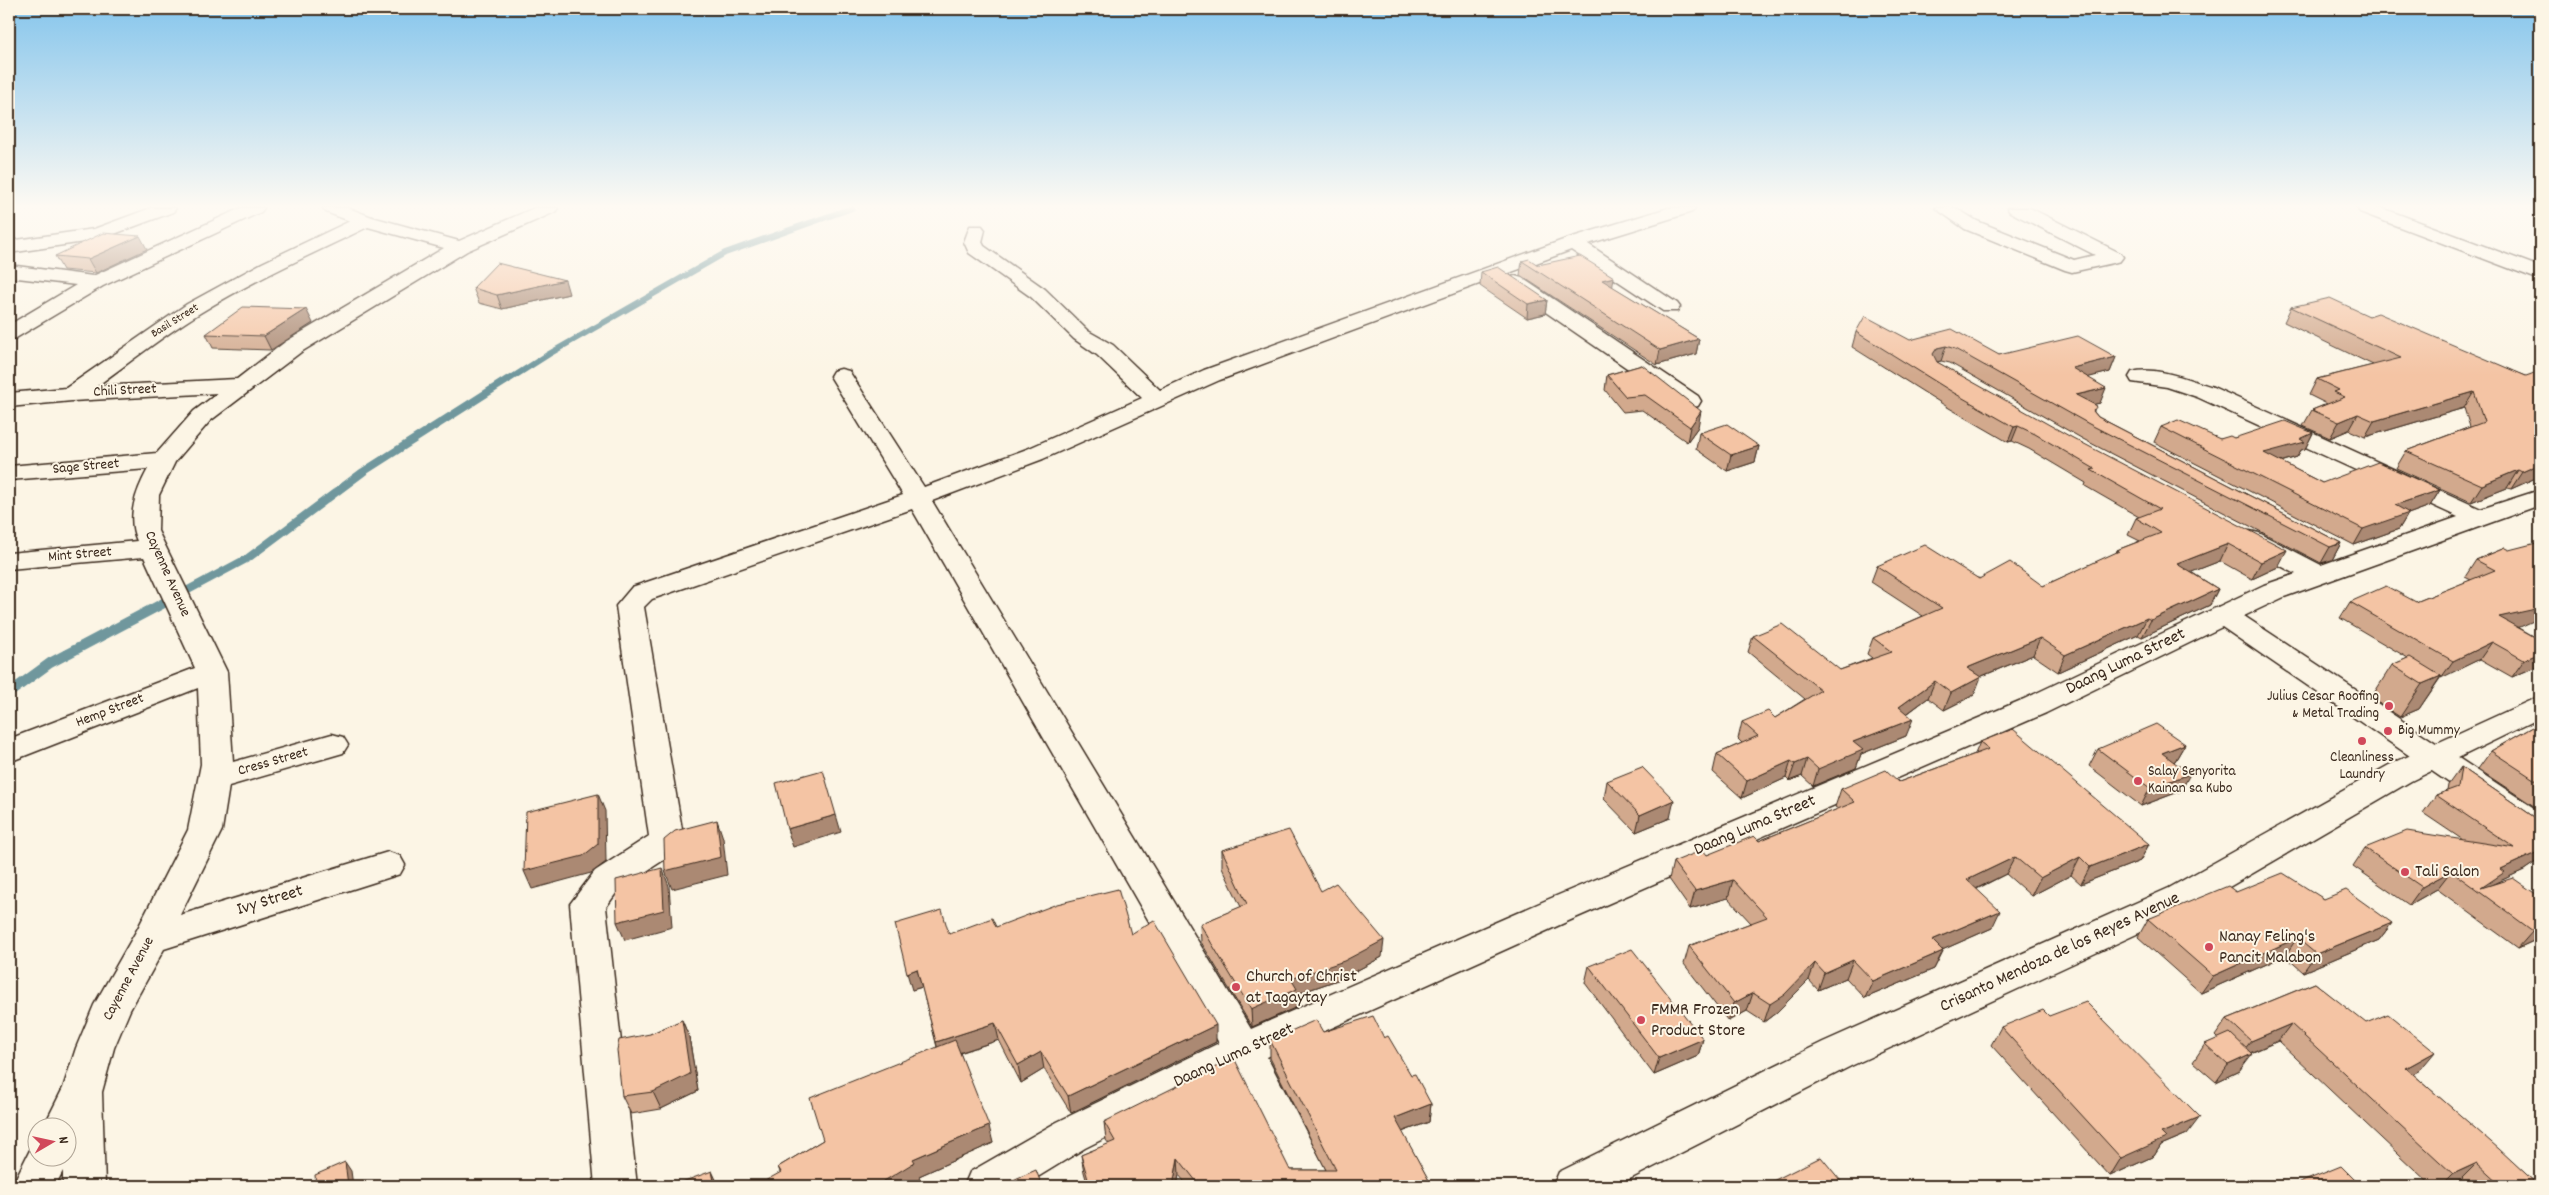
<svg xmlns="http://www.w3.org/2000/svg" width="2549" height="1195" font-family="Dekko,sans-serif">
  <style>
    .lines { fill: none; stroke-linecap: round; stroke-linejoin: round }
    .stream-far2 { stroke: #6f979d; stroke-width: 6 }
    .stream-far1 { stroke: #6f979d; stroke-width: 8 }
    .stream { stroke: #6f979d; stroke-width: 10 }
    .minor-casing { stroke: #3b2a1e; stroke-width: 3 }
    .secondary-casing { stroke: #3b2a1e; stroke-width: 3 }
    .minor { fill: #fcf5e5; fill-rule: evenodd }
    .secondary { fill: #fcf5e5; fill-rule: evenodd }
    .wall { fill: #d2a98d; stroke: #3b2a1e }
    .shaded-wall { fill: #ab8973; stroke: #3b2a1e }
    .building { fill: #f4c4a4; stroke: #3b2a1e }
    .poi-dot { fill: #d1495b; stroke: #fcf5e5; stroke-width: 2 }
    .labels { text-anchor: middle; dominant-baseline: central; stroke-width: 4; stroke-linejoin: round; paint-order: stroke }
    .far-street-label { font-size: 12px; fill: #3b2a1e; stroke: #fcf5e5 }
    .street-label { font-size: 15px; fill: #3b2a1e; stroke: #fcf5e5 }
    .poi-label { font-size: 15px; fill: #3b2a1e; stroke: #fcf5e5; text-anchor: start }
    .near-street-label { font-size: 18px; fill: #3b2a1e; stroke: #fcf5e5 }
    .near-poi-label { font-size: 18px; fill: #3b2a1e; stroke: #fcf5e5; text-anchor: start }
  </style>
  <rect width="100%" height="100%" fill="#fcf5e5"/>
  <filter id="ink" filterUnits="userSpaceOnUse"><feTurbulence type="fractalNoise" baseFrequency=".02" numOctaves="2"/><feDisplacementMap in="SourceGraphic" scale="10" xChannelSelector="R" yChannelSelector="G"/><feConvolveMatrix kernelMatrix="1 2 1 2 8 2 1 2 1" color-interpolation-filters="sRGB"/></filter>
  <g filter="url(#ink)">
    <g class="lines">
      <polyline class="stream-far2" points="505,382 549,354 725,253 852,208"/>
      <polyline class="stream-far1" points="175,597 248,558 363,472 507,380"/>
      <polyline class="stream" points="9,693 50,663 177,596"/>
      <g class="minor-casing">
        <g id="minor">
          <polygon points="151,208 176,208 173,212 98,240 9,253 9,241 94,229"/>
          <polygon points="241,208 264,208 261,212 103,286 16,338 9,340 9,325 76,285 9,277 9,265 93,276"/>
          <path d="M323 208H348L372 217 459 241 534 208H558L555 212 467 251 301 352 210 421 175 462 159 495 158 531 227 672 233 762 332 734 343 737 348 745 343 753 229 786 222 830 180 915 388 852 400 856 405 865 400 874 164 949 130 1010 114 1048 102 1092 105 1186H63V1171L55 1186H12L33 1144 38 1143V1158H68V1128H43L63 1088 76 1048 94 1005 138 928 188 830 201 764 198 688 9 762V739L195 668 144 557 9 569V553L137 541C126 517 136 491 148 469L9 480V466L157 453 194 411 218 393 72 401 9 407V393L66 388 187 304 262 263 350 221 326 212ZM368 227 444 248 285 342 237 379 97 386C131 361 164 335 200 313 254 280 311 254 368 227Z"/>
          <path d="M1668 208H1695L1692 212 1588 244 1677 303 1680 307 1677 311H1663L1571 250 1220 380 1043 459 932 501 1251 1029 1549 899 2024 699 2264 585 2296 574 2241 545 2237 539 2241 533 2250 531 2259 533 2321 565 2458 517 2197 397 2167 387 2132 382 2129 377 2132 372C2158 366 2189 380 2213 387L2481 509 2540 490V505L2284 597 2244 616 2540 812V840L2528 837 2222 627 2046 713 1573 919 1267 1057 1334 1186H1291L1235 1073 1085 1148 1023 1186H964L970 1172 1057 1122 1219 1043 912 509 652 599 644 607 684 841 679 850 619 889 606 907 637 1186H595L570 904 595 871 649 836 616 606 632 587 903 495 830 376 833 371 841 369 849 371 924 487 1027 449 1142 398 1097 355 1074 339 1031 297 969 253 964 242 970 226H982L985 230 982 242 984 246 1045 289 1088 331 1113 345 1160 390 1204 370 1566 239Z"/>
          <polygon points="1935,208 1956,208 1977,221 2074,260 2095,255 2010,212 2007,208 2030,208 2120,253 2123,257 2120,261 2113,263 2072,272 2065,270 1965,229"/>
          <polygon points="2357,208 2382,208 2540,267 2540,280 2360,212"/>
          <polygon points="1515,276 1522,278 1698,396 1701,401 1698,406 1690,408 1682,406 1508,286 1505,282 1508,278"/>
        </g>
      </g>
      <g class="secondary-casing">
        <polygon id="secondary" points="2540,696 2540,718 2411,781 2193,908 1851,1066 1616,1186 1553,1186 1559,1172 1823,1042 2169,888 2389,765"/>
      </g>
      <use href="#minor" class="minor"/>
      <use href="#secondary" class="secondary"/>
    </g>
    <g class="wall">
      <polygon points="147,249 96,273 63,270 55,256"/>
      <polygon points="1522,261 1613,287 1699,339 1696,354 1657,365 1520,275"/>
      <polygon points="1481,272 1547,300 1545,314 1527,318 1480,286"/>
      <polygon points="473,288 569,294 502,309 479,303"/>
      <polygon points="2291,307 2369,316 2526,376 2540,476 2511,489 2507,488 2471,502 2396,468 2406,451 2470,427 2464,408 2365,437 2349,430 2330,438 2303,426 2312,410 2327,404 2309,395 2317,379 2373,365 2284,322"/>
      <polygon points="313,323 271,350 213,348 206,334"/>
      <polygon points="1856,332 1999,355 2116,357 2110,372 2088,377 2100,403 2094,404 2094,412 2098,417 2341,543 2332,560 2321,563 2083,439 1950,363 1941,361 1937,362 2278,567 2252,579 2220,561 2191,572 2218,589 2210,605 2142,637 2138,635 2058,672 2033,655 1980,677 1974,695 1944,710 1928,698 1907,714 1906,736 1861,754 1856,768 1813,786 1802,776 1789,781 1786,778 1742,798 1713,772 1717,754 1742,743 1738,739 1742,722 1775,718 1805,699 1748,652 1753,636 1840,670 1872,658 1867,654 1873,638 1923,616 1871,582 1877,566 2043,586 2116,553 2117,550 2140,541 2128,535 2136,518 2139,517 2085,486 2086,483 2029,449 2012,441 2008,442 1949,408 1852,347"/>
      <polygon points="1642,365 1698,427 1687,442 1642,410 1623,412 1605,390 1607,375"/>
      <polygon points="2161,427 2220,439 2234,438 2313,433 2305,449 2301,450 2297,457 2281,462 2322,483 2440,490 2430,506 2408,514 2399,529 2354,545 2154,442"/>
      <polygon points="1699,433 1759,446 1755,462 1727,471 1696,449"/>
      <polygon points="2505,548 2520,627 2518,627 2540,640 2540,665 2512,677 2480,659 2441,677 2419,709 2400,717 2371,698 2392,665 2408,658 2340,618 2350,602 2416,602 2471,580 2465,577 2476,560"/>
      <polygon points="2540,723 2540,810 2478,769 2491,751"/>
      <polygon points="1980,742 2149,844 2140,861 2081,884 2071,875 2031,896 2006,874 1977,889 1992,928 1942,950 1943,951 1934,969 1865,998 1846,978 1818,990 1809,980 1777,1012 1764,1022 1747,1011 1728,1021 1684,964 1689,946 1751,923 1728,898 1690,909 1669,879 1673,862 1707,855 1759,841 1838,809 1835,807 1841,789 1899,782 1975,754"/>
      <polygon points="2185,744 2175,761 2174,762 2181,791 2141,806 2089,766 2098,749"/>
      <polygon points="2461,767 2540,821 2540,859 2524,870 2497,882 2540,897 2540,938 2518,948 2437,889 2409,905 2353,866 2365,848 2463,840 2423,813 2436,795 2447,791 2448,785"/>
      <polygon points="1607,781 1670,818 1636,832 1604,799"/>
      <polygon points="1222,850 1321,891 1382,957 1343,978 1297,994 1297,1007 1252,1027 1201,942 1200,924 1241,907 1222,867"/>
      <polygon points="2236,892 2324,899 2392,923 2379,940 2303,972 2285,956 2201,993 2138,937 2148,919"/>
      <polygon points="996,927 1131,934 1216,1042 1071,1113 1044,1069 1021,1083 999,1040 960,1053 993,1143 919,1176 920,1179 780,1172 778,1167 823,1140 937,1047 922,987 912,990 949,934"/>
      <polygon points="1589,966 1703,1039 1698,1056 1654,1075 1585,983"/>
      <polygon points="2315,983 2420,1070 2413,1074 2539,1186 2467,1186 2460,1180 2447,1186 2432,1186 2278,1041 2251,1053 2239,1071 2216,1082 2193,1062 2205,1044 2218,1039 2215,1036 2227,1019"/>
      <polygon points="2049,1016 2187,1134 2161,1145 2154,1156 2110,1176 1991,1045 2001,1027"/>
      <polygon points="682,1020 689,1037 698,1091 661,1109 631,1114 622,1096 650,1034"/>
      <polygon points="1323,1032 1384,1038 1411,1075 1431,1104 1429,1122 1402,1132 1432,1186 1188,1186 1179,1175 1177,1186 1088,1186 1084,1172 1081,1155 1109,1144 1106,1140 1104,1122 1290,1170 1326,1170 1270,1058 1270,1040"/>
    </g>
    <g class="shaded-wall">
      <polygon points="140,236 147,249 96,273 88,259"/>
      <polygon points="1614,277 1612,291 1602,280"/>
      <polygon points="565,280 569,294 502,309 497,295"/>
      <polygon points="1547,300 1545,314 1527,318 1528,304"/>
      <polygon points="306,309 313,323 271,350 264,336"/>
      <polygon points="1699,339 1696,354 1657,365 1660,350"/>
      <polygon points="1946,346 1941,361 1933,363 1933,354 1937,348"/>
      <polygon points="2116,357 2110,372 2066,383 2072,368"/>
      <polygon points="2106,388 2100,403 2070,410 2076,395"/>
      <polygon points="2474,392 2464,408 2365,437 2374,421"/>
      <polygon points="1701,411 1698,427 1687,442 1690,427"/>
      <polygon points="2358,414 2349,430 2330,438 2339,422"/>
      <polygon points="2018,426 2012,441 2008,442 2014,427"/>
      <polygon points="2313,433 2305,449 2301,450 2297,457 2256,469 2264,453"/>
      <polygon points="1759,446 1755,462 1727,471 1731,455"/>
      <polygon points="2540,464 2540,476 2511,489 2522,472"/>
      <polygon points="2518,470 2507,488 2471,502 2482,485"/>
      <polygon points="2440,490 2430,506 2408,514 2399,529 2354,545 2363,529 2395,505"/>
      <polygon points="2341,543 2332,560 2321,563 2330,547"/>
      <polygon points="2228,544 2220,561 2169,581 2177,564"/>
      <polygon points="2287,550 2278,567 2252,579 2261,562"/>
      <polygon points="2218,589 2210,605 2142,637 2151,620"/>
      <polygon points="2540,606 2540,618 2520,627 2487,633 2499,617"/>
      <polygon points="2147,618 2138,635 2058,672 2065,655"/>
      <polygon points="2040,638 2033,655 1960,685 1967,668"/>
      <polygon points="2492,642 2480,659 2441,678 2453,661"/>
      <polygon points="2540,653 2540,665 2512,677 2524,660"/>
      <polygon points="2441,676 2419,709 2400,717 2422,684"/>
      <polygon points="1981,677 1974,695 1944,710 1951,693"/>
      <polygon points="1935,681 1928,698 1893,724 1899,707"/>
      <polygon points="1913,719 1906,736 1861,754 1856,768 1813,786 1818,769 1853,742"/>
      <polygon points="2185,744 2175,761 2153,771 2162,753"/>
      <polygon points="1807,759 1802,776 1789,781 1795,764"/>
      <polygon points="1791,761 1786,778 1742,798 1747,781"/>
      <polygon points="2190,774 2181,791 2141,806 2150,788"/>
      <polygon points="598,794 605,811 606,862 591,873 532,889 524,871"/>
      <polygon points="1674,800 1670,818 1636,832 1640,815"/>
      <polygon points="836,815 841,832 793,847 787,829"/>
      <polygon points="717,820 723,838 727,875 672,889 665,871"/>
      <polygon points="2149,844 2140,861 2081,884 2090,867"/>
      <polygon points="2540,851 2540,859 2524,870 2478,891 2501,869"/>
      <polygon points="2015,857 2006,874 1959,897 1967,880"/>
      <polygon points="2080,857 2071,875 2031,896 2040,878"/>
      <polygon points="662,868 669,886 672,927 625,940 617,922"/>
      <polygon points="2451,871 2437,889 2409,905 2422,887"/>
      <polygon points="1733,880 1728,898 1690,909 1695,891"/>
      <polygon points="2000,911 1992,928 1924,958 1932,940"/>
      <polygon points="2392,923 2379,940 2303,972 2316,954"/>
      <polygon points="2540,927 2540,938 2518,948 2533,931"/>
      <polygon points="2297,938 2285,956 2201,993 2213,976"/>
      <polygon points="1384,940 1382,957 1343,978 1297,994 1297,1007 1252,1027 1251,1009 1291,979"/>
      <polygon points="1943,951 1934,969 1865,998 1873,981"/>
      <polygon points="1853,960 1846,978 1818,990 1824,973"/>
      <polygon points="1815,963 1809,980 1777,1012 1764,1022 1770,1004"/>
      <polygon points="917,969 922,987 912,990 907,973"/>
      <polygon points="1753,993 1747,1011 1728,1021 1734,1003"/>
      <polygon points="682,1020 689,1037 698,1091 661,1109 653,1092"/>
      <polygon points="995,1023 999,1040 940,1059 936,1042"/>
      <polygon points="2291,1024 2278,1041 2238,1058 2251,1041"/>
      <polygon points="1216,1025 1216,1042 1071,1113 1068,1096"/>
      <polygon points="1703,1039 1698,1056 1654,1075 1659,1058"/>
      <polygon points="1041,1052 1044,1069 1021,1083 1018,1065"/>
      <polygon points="2435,1052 2420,1070 2391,1085 2406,1068"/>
      <polygon points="2252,1054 2239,1071 2216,1082 2228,1065"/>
      <polygon points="1431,1104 1429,1122 1393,1135 1395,1118"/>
      <polygon points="2200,1117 2187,1134 2161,1145 2154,1156 2110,1176 2121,1158 2161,1133"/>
      <polygon points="989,1126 993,1143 919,1176 920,1179 909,1186 876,1186 913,1159"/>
      <polygon points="1178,1158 1179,1175 1177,1186 1173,1186"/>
      <polygon points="345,1162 351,1171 353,1186 346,1186"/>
      <polygon points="2477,1163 2460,1180 2447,1186 2441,1186 2453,1174"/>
      <polygon points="712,1171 719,1186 715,1186"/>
      <polygon points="561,1180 565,1186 561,1186"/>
    </g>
    <g class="building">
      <polygon points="103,233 140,236 88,259 55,256"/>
      <polygon points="1580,256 1614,277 1602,280 1699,339 1660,350 1522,261 1529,259 1538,265"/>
      <polygon points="497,263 565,280 497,295 473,288"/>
      <polygon points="1498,267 1547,300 1528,304 1481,272"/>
      <polygon points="2330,298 2369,316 2378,313 2526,376 2540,371 2540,464 2522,472 2518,470 2482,485 2406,451 2484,422 2474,392 2374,421 2358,414 2339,422 2312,410 2345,397 2334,392 2339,390 2317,379 2401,358 2291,307"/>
      <polygon points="243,307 306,309 264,336 206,334"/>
      <polygon points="1865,316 1910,340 1952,329 1999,355 2078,336 2116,357 2072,368 2106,388 2076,395 2097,406 2093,411 2098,417 2341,543 2330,547 2089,424 1955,349 1946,346 1937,348 1933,354 1937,362 2071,437 2287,550 2261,562 2228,544 2177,564 2218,589 2151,620 2147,618 2065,655 2040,638 1967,668 1981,677 1951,693 1935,681 1899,707 1913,719 1853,742 1863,750 1818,769 1807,759 1795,764 1791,761 1747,781 1717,754 1758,736 1742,722 1768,711 1775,718 1821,690 1753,636 1782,624 1840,670 1892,652 1873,638 1942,608 1877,566 1925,545 1979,579 2010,562 2043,586 2119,551 2117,550 2161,533 2136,518 2160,509 2091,470 2095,469 2035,434 2018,426 2014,427 1954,393 1856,332"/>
      <polygon points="1642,365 1701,411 1690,427 1645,395 1626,397 1607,375"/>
      <polygon points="2178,420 2220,439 2230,436 2234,438 2285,421 2313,433 2300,439 2305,442 2264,453 2322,483 2378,462 2440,490 2395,505 2409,513 2363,529 2161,427"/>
      <polygon points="1727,424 1759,446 1731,455 1699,433"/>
      <polygon points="2540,542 2540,606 2531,610 2499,617 2540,640 2540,653 2524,660 2492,642 2453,661 2350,602 2386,586 2416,602 2495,570 2476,560 2505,548 2509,550"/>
      <polygon points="2410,657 2441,676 2422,684 2392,665"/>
      <polygon points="2540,723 2540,783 2491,751"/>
      <polygon points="2156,724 2185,744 2162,753 2190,774 2150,788 2098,749"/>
      <polygon points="2013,729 2149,844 2090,867 2080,857 2040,878 2015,857 1967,880 2000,911 1932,940 1943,951 1873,981 1853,960 1824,973 1815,963 1784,995 1770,1004 1753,993 1734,1003 1689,946 1767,917 1733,880 1695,891 1673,862 1703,850 1707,855 1754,836 1759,841 1855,802 1841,789 1886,770 1899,782 1989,749 1980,742"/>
      <polygon points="1642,767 1674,800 1640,815 1607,781"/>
      <polygon points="2461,767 2540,821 2540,851 2501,869 2505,872 2481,888 2513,878 2540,897 2540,927 2533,931 2451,871 2422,887 2365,848 2407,831 2515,848 2436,795 2458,787"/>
      <polygon points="823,770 836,815 787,829 776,783"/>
      <polygon points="598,794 598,844 583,856 524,871 526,812"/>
      <polygon points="717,820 721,857 665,871 664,840 675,831"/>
      <polygon points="1289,830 1321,891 1336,883 1384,940 1344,961 1291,979 1297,989 1251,1009 1200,924 1247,904 1222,850"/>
      <polygon points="662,868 664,910 617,922 616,880"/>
      <polygon points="2283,873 2324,899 2346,890 2392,923 2316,954 2297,938 2213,976 2148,919 2228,886 2236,892"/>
      <polygon points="1118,889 1131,934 1154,920 1216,1025 1068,1096 1041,1052 1018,1065 995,1023 936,1042 917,969 907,973 895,924 942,910 949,934 992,918 996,927 1057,904"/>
      <polygon points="1632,949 1703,1039 1659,1058 1589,966"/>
      <polygon points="2315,983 2366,1023 2388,1014 2435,1052 2406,1068 2499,1149 2539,1186 2502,1186 2477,1163 2453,1174 2291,1024 2251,1041 2227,1019"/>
      <polygon points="2086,1002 2200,1117 2161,1133 2166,1138 2121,1158 2001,1027 2043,1010 2049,1016"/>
      <polygon points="1373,1016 1384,1038 1388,1036 1411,1075 1415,1074 1431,1104 1395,1118 1432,1186 1200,1186 1178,1158 1173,1186 1090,1186 1081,1155 1115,1141 1104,1122 1234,1058 1290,1170 1336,1170 1270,1040 1316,1020 1323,1032"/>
      <polygon points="682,1020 690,1074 653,1092 622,1096 617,1050 619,1040 650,1034"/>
      <polygon points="2230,1033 2252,1054 2228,1065 2205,1044"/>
      <polygon points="955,1040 989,1126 913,1159 915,1162 876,1186 756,1186 781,1172 778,1167 823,1140 810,1098"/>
      <polygon points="1821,1157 1845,1186 1763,1186"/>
      <polygon points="345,1162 348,1185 346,1186 316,1186 315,1175"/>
      <polygon points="2341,1166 2361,1186 2292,1186"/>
      <polygon points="1036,1170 1042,1186 999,1186"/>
      <polygon points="712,1171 715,1186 671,1186"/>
      <polygon points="561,1180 561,1186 544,1186"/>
    </g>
  </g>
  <linearGradient id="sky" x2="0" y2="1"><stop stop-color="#85c5ec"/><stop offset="0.55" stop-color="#fefaf3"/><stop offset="1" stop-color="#fefaf3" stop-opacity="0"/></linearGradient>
  <rect width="2549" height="375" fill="url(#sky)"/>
  <g class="poi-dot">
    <circle cx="2389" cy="706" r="5"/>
    <circle cx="2388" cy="731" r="5"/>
    <circle cx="2362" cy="741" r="5"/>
    <circle cx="2138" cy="781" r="5"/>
    <circle cx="2405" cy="872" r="5"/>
    <circle cx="2209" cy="947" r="5"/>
    <circle cx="1236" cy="987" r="5"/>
    <circle cx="1641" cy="1020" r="5"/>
  </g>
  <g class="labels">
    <g class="far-street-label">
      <text transform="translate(175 321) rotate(-32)">Basil Street</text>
    </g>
    <g class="street-label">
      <text transform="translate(125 391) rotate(-3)">Chili Street</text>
      <text transform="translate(86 467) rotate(-5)">Sage Street</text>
      <text transform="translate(80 555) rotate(-5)">Mint Street</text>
      <text transform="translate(167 574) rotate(66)">Cayenne Avenue</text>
      <text transform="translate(110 711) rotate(-21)">Hemp Street</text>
      <text transform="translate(273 762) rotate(-16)">Cress Street</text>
      <text transform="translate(129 979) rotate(-62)">Cayenne Avenue</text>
    </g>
    <g class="poi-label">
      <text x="2379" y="697" text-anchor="end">Julius Cesar Roofing<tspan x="2379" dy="17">&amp; Metal Trading</tspan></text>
      <text x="2398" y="731">Big Mummy</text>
      <text x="2362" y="758" text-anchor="middle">Cleanliness<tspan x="2362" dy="17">Laundry</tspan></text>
      <text x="2148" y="772">Salay Senyorita<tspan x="2148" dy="17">Kainan sa Kubo</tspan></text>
    </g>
    <g class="near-street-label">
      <text transform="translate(2126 662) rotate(-26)">Daang Luma Street</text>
      <text transform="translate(1755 826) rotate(-23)">Daang Luma Street</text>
      <text transform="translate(270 901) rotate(-17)">Ivy Street</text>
      <text transform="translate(2060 953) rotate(-25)">Crisanto Mendoza de los Reyes Avenue</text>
      <text transform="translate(1234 1056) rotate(-25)">Daang Luma Street</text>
    </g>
    <g class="near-poi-label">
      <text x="2415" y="872">Tali Salon</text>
      <text x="2219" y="937">Nanay Feling's<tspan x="2219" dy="21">Pancit Malabon</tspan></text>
      <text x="1246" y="977">Church of Christ<tspan x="1246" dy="21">at Tagaytay</tspan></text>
      <text x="1651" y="1010">FMMR Frozen<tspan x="1651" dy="21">Product Store</tspan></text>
    </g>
  </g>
  <rect width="2549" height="1195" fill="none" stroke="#fcf5e5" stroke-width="30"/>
  <rect x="15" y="15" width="2519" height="1165" fill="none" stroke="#3b2a1e" stroke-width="2" filter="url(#ink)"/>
  <g transform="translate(52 1142) rotate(81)"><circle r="24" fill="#fcf5e5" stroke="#afa495"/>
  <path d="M0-4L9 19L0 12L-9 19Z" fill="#d1495b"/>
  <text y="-8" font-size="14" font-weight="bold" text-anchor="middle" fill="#3b2a1e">N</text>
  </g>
</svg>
